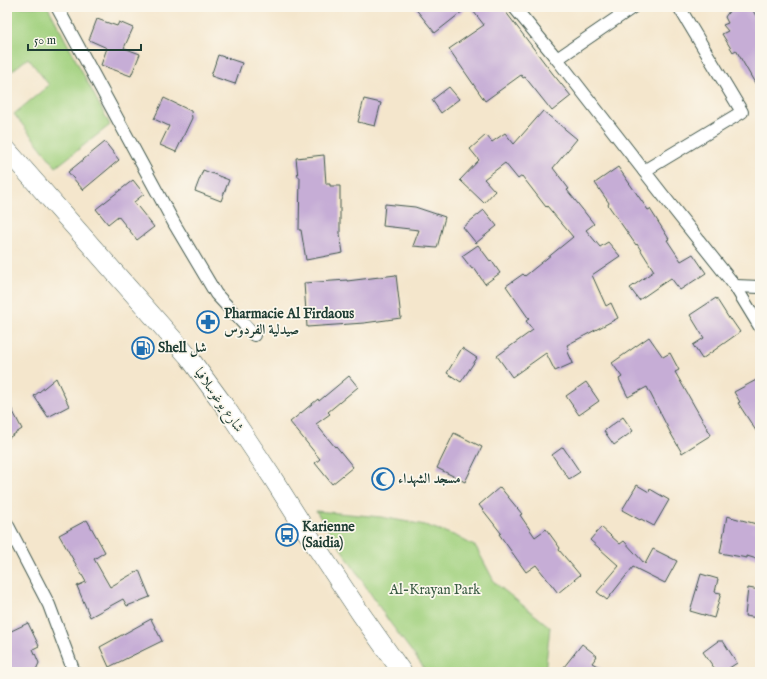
<svg xmlns="http://www.w3.org/2000/svg" width="767" height="679" font-family="'IM FELL English',Amiri,serif">
  <style>
    .green { fill: #a2d17f; stroke: #60875a }
    .building { fill: #c6add6 }
    .lines { fill: none; stroke-linecap: round; stroke-linejoin: round }
    .minor-casing { stroke: #3f564b; stroke-width: 14 }
    .primary-casing { stroke: #3f564b; stroke-width: 20 }
    .minor { stroke: #fff; stroke-width: 12 }
    .primary { stroke: #fff; stroke-width: 19 }
    .labels { text-anchor: middle; dominant-baseline: central; stroke-width: 3.5; stroke-linejoin: round; paint-order: stroke }
    .poi-label { font-size: 14px; font-weight: bold; fill: #1f3d34; stroke: #fbf7ec; text-anchor: start }
    .street-label { font-size: 14px; fill: #1f3d34; stroke: #fbf7ec }
    .park-label { font-size: 14px; fill: #395b43; stroke: #fbf7ec }
  </style>
  <rect width="100%" height="100%" fill="#fbf7ec"/>
  <filter id="ink" filterUnits="userSpaceOnUse"><feTurbulence type="fractalNoise" baseFrequency=".025" numOctaves="2"/><feDisplacementMap in="SourceGraphic" scale="8" xChannelSelector="R" yChannelSelector="G"/><feConvolveMatrix kernelMatrix="1 2 1 2 8 2 1 2 1" color-interpolation-filters="sRGB"/></filter>
  <filter id="wash" filterUnits="userSpaceOnUse"><feTurbulence type="fractalNoise" baseFrequency=".012" numOctaves="4" result="noise"/><feDisplacementMap in="SourceGraphic" scale="16" xChannelSelector="R" yChannelSelector="G"/><feGaussianBlur stdDeviation="0.9" result="paint"/><feColorMatrix in="noise" values="0 0 0 0 0 0 0 0 0 0 0 0 0 0 0 0 0 1.4 0 .05"/><feComposite in="paint" operator="in"/></filter>
  <g filter="url(#wash)">
    <rect width="100%" height="100%" fill="#f4e6cc"/>
    <g class="green">
      <polygon points="12,7 48,7 110,125 56,167 14,114 49,85 28,58 7,75 7,10"/>
      <polygon points="316,511 381,517 425,525 456,536 476,547 495,583 550,627 545,672 427,672 388,620"/>
    </g>
    <g id="blocks">
      <g class="building">
        <polygon points="414,7 468,7 435,33"/>
        <polygon points="470,7 502,7 553,74 571,96 552,111 525,77 523,78 521,75 485,101 449,49 484,25"/>
        <polygon points="732,7 751,7 760,23 760,92 736,50 733,52 722,34 728,31 723,25 728,23 725,17"/>
        <polygon points="97,19 117,26 119,22 133,28 124,48 140,54 131,76 101,65 107,48 89,40"/>
        <polygon points="218,55 242,63 235,84 211,76"/>
        <polygon points="449,87 459,99 441,113 432,100"/>
        <polygon points="164,98 191,111 192,118 176,152 160,145 169,126 154,119"/>
        <polygon points="364,99 381,103 375,126 358,122"/>
        <polygon points="543,111 577,139 553,168 569,189 567,190 594,224 586,230 600,247 608,242 620,256 592,275 606,306 611,303 618,318 567,345 569,349 567,350 573,363 555,371 546,353 512,377 497,356 533,330 526,321 529,319 506,286 523,274 525,276 573,237 547,206 546,207 522,176 518,179 505,163 484,179 495,191 484,203 460,180 479,160 470,149 486,135 492,142 505,133 514,144"/>
        <polygon points="105,142 119,160 83,190 68,172"/>
        <polygon points="324,155 326,184 330,184 330,186 340,186 340,234 343,253 306,260 301,230 299,230 300,177 298,177 296,158"/>
        <polygon points="618,167 648,210 650,209 669,239 667,240 681,261 693,254 706,273 680,290 671,278 639,300 630,288 654,271 637,244 636,245 608,205 609,203 595,183"/>
        <polygon points="203,170 229,180 221,201 195,191"/>
        <polygon points="133,180 144,194 134,202 154,227 137,240 118,216 108,224 96,209"/>
        <polygon points="385,204 415,207 445,217 437,248 413,246 419,230 383,226"/>
        <polygon points="484,210 497,226 476,243 463,227"/>
        <polygon points="478,245 490,261 491,260 500,273 485,284 474,268 472,269 462,256"/>
        <polygon points="396,275 401,318 364,323 307,327 304,283 347,280 347,281"/>
        <polygon points="716,298 730,320 731,319 740,332 702,359 693,345 704,338 690,315"/>
        <polygon points="649,337 663,357 670,353 679,370 675,372 711,435 682,453 670,432 647,387 628,397 619,379 622,377 612,363"/>
        <polygon points="462,348 477,358 461,382 447,373"/>
        <polygon points="349,376 358,387 328,412 330,414 316,424 335,447 336,446 353,467 332,484 315,463 320,459 290,422 318,399 319,401"/>
        <polygon points="56,378 69,406 48,417 34,396"/>
        <polygon points="760,378 760,437 738,403 740,402 734,392"/>
        <polygon points="586,382 599,401 579,415 566,396"/>
        <polygon points="7,400 22,429 7,439"/>
        <polygon points="623,417 633,431 614,445 604,431"/>
        <polygon points="454,433 482,447 465,482 437,468"/>
        <polygon points="563,447 580,472 569,479 552,455"/>
        <polygon points="637,485 649,492 650,489 669,500 654,526 641,519 640,520 622,510"/>
        <polygon points="500,487 522,514 520,515 535,537 546,529 560,548 559,550 580,575 558,593 536,565 526,572 499,534 501,533 479,505"/>
        <polygon points="727,516 760,525 760,560 747,556 747,558 720,553"/>
        <polygon points="87,520 105,552 94,559 110,587 139,570 150,597 127,606 123,599 90,617 77,586 86,582 59,535"/>
        <polygon points="601,527 620,544 624,541 645,564 653,549 677,561 665,583 633,567 607,600 597,592 619,566 590,540"/>
        <polygon points="701,574 718,579 715,592 721,593 714,618 690,611"/>
        <polygon points="748,588 760,590 760,605 758,618 745,616"/>
        <polygon points="151,619 162,641 109,667 100,647"/>
        <polygon points="28,623 39,646 33,649 39,663 35,672 7,672 7,633"/>
        <polygon points="718,641 723,641 737,663 723,672 717,672 703,652"/>
        <polygon points="582,644 597,656 592,663 608,672 560,672"/>
      </g>
    </g>
  </g>
  <g filter="url(#ink)">
    <use href="#blocks" fill-opacity="0" stroke="#3f564b" stroke-width="1"/>
    <g class="lines">
      <g class="minor-casing">
        <g id="minor">
          <polyline points="57,7 175,225 216,294 254,335"/>
          <polyline points="514,7 557,59 662,194 735,286 760,327"/>
          <polyline points="557,59 633,7"/>
          <polyline points="644,171 742,112 679,7"/>
          <polyline points="735,286 760,287"/>
          <polyline points="7,524 49,605 74,672"/>
        </g>
      </g>
      <g class="primary-casing">
        <polyline id="primary" points="7,150 188,356 226,408 272,477 315,545 361,614 402,672"/>
      </g>
      <use href="#minor" class="minor"/>
      <use href="#primary" class="primary"/>
    </g>
  </g>
  <defs>
    <g id="pharmacy-ring" transform="scale(1.15)"><circle r="9.5" fill="#fbf7ec" stroke="#1f6fb2" stroke-width="1.5"/><path d="M-2-6h4v4h4v4h-4v4h-4v-4h-4v-4h4Z" fill="#1f6fb2"/></g>
    <g id="fuel-ring" transform="scale(1.15)"><circle r="9.5" fill="#fbf7ec" stroke="#1f6fb2" stroke-width="1.5"/><path d="M-5.5-6h7V0h2V4h1.3V-2.5L3-4.5l.8-.8L6-3V5H2.5V1h-1V6h-7ZM-4.2-4.7v3.2H.2V-4.7Z" fill="#1f6fb2"/></g>
    <g id="mosque-ring" transform="scale(1.15)"><circle r="9.5" fill="#fbf7ec" stroke="#1f6fb2" stroke-width="1.5"/><path d="M3.5-4.9A6 6 0 1 0 3.5 4.9A5 5 0 1 1 3.5-4.9Z" fill="#1f6fb2"/></g>
    <g id="bus-ring" transform="scale(1.15)"><circle r="9.5" fill="#fbf7ec" stroke="#1f6fb2" stroke-width="1.5"/><path d="M-5-6H5V4H4V6H2V4H-2V6H-4V4H-5ZM-3.5-4V0h7V-4ZM-3.5 1.2v1.5H-2V1.2ZM2 1.2v1.5H3.5V1.2Z" fill="#1f6fb2"/></g>
  </defs>
  <g fill-rule="evenodd">
    <use href="#pharmacy-ring" x="208" y="322"/>
    <use href="#fuel-ring" x="143" y="348"/>
    <use href="#mosque-ring" x="383" y="479"/>
    <use href="#bus-ring" x="287" y="535"/>
  </g>
  <g class="labels">
    <g class="poi-label">
      <text x="224" y="314">Pharmacie Al Firdaous<tspan x="224" dy="16">صيدلية الفردوس</tspan></text>
      <text x="158" y="348">Shell شل</text>
      <text x="398" y="479">مسجد الشهداء</text>
      <text x="302" y="527">Karienne<tspan x="302" dy="16">(Saidia)</tspan></text>
    </g>
    <g class="street-label">
      <text transform="translate(219 400) rotate(55)">شارع يوغوسلافيا</text>
    </g>
    <g class="park-label">
      <text x="435" y="590">Al-Krayan Park</text>
    </g>
  </g>
  <rect width="767" height="679" fill="none" stroke="#fbf7ec" stroke-width="24"/>
  <path d="M28 44v6h113v-6" fill="none" stroke="#1f3d34" stroke-width="2"/>
  <text x="34" y="44" font-size="12" fill="#1f3d34" stroke="#fbf7ec" stroke-width="3" paint-order="stroke">50 m</text>
</svg>
